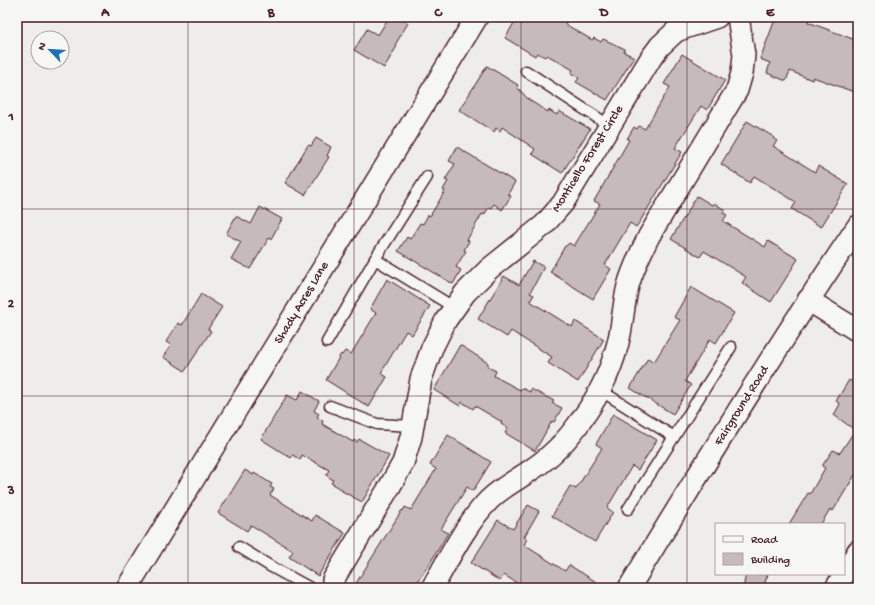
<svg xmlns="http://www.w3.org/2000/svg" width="875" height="605" font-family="'Gochi Hand',sans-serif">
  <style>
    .building { fill: #c6babb; stroke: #4a1f2b }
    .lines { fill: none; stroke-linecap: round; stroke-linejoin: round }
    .service-casing { stroke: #4a1f2b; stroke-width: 13 }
    .minor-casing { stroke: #4a1f2b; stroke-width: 24 }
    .service { stroke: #f6f6f2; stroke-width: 10 }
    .minor { stroke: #f6f6f2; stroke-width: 21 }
    .grid { fill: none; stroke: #4a1f2b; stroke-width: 1; stroke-opacity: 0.55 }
    .labels { text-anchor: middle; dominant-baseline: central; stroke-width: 3; stroke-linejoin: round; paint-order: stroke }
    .street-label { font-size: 13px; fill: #4a1f2b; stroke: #f6f6f2 }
    .neatline { fill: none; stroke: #4a1f2b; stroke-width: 1.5 }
    .grid-label { font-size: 13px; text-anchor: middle; font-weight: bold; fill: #4a1f2b }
  </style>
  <rect width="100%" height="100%" fill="#efedea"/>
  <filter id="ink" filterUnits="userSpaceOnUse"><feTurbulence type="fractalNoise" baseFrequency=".025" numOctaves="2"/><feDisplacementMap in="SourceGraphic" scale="8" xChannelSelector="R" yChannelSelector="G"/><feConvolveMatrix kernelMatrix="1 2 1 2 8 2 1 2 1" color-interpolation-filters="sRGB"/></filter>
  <g filter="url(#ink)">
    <g class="building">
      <polygon points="389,17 397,17 408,23 395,45 397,46 384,68 354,50 367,29 378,35"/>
      <polygon points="520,17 569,17 565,24 592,40 594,38 601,42 603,39 625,49 624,52 634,57 607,100 576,82 579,78 571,73 573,70 547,55 545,57 537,53 535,56 505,38 514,23 515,24"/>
      <polygon points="776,17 810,17 808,22 858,41 858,81 854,92 813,77 812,80 790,71 786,81 767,73 770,63 760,59"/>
      <polygon points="682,54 725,80 707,110 701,106 675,148 682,152 639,223 636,227 630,223 605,265 611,269 593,299 550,272 565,246 566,246 569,243 574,246 600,204 594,201 629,140 627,139 634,127 637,129 639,126 645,129 670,87 664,84"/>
      <polygon points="487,66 518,85 517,87 529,100 548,112 549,110 557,115 559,111 590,129 562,173 532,154 535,149 502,127 500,131 496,128 494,132 459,110"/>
      <polygon points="747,121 774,137 773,138 777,141 773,146 815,172 818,166 848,184 821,227 792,209 796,202 754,176 750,183 721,164"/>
      <polygon points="316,138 331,147 327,156 329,157 305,195 285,183 308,145 311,146"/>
      <polygon points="457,147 515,182 508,194 511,196 502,210 494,204 491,208 489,207 484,215 482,214 467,240 469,241 464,250 466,251 456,267 461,270 453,284 398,251 407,237 410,239 420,223 423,224 428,215 430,216 445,191 443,190 448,181 445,180 455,164 449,161"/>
      <polygon points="697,196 712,205 714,203 725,210 723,213 727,215 723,221 765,247 768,241 798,259 771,302 742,283 746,277 704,251 700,257 671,239"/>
      <polygon points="260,207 282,219 271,239 269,238 250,269 231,259 241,242 226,234 236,216 251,224"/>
      <polygon points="533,261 544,267 530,293 534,295 530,301 572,327 575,321 604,339 578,382 548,363 552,357 511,331 507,337 478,319 504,276 519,285"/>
      <polygon points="387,279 430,306 412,335 406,331 381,373 387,377 369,407 326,380 341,354 342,355 345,351 351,354 376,313 370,309"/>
      <polygon points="691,287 734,313 716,343 710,339 685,381 691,385 673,414 630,388 648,358 654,362 680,320 674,317"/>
      <polygon points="201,294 222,307 208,329 211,331 185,371 163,357 171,345 166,342 178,323 182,325"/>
      <polygon points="460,345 488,363 488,367 496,371 494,376 520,390 522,388 530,392 531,389 554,401 552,403 562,408 554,422 552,421 535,451 505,433 508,428 501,424 502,422 475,406 473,409 462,402 460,406 434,390"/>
      <polygon points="849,380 858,385 858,470 833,511 830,509 821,524 789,524 808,493 810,494 825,468 822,466 833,450 840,453 855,430 834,415 840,404 836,401"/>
      <polygon points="302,391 319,401 314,411 319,414 317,417 323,421 322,424 353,442 354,440 357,442 359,439 389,456 362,502 342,491 343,490 331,483 333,480 326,475 329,470 302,455 300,460 293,455 291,458 261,439 287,395 297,400"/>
      <polygon points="613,414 657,440 638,470 632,466 607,508 613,512 595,542 552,516 570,486 576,489 602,448 596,444"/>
      <polygon points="448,435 491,462 473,491 467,487 441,529 448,533 430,563 415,585 412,583 409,588 353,588 402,510 403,511 405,507 411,510 436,469 430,465"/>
      <polygon points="245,470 253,475 254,473 272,484 270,487 274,489 270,495 312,521 315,515 345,533 318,576 289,557 293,551 251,525 247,531 218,513"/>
      <polygon points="528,505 539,511 524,537 527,539 524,545 565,571 569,565 606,588 525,588 504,575 500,581 471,563 498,520 513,529"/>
      <polygon points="746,574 768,574 763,588 743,588"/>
    </g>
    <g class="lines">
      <g class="service-casing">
        <g id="service">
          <polyline points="526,71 610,126"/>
          <polyline points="375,259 455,308"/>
          <polyline points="327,342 375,259 427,177"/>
          <polyline points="600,390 674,437 731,347"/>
          <polyline points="330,406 377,424 412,426"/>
          <polyline points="628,509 674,437"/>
          <polyline points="239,547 270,566 310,588"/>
        </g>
      </g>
      <g class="minor-casing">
        <g id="minor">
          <polyline points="808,300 858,331"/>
          <polyline points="127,588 477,17"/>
          <polyline points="333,588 333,580 390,486 403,463 411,437 421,379 432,348 446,320 465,293 489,269 544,225 563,203 651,58 660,46 676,31 717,17"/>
          <path d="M432 588C448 560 467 522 489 500 502 487 517 480 531 470 551 457 569 438 582 419 600 394 614 364 620 334 623 318 624 301 628 286 633 268 641 252 649 236L737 90 742 73 744 55 738 17"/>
          <path d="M629 588C703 466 778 344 858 226"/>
          <polyline points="836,588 858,551"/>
        </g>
      </g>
      <use href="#service" class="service"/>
      <use href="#minor" class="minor"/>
    </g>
  </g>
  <path class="grid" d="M188 17V588M354 17V588M521 17V588M687 17V588M17 209H858M17 396H858"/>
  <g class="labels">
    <g class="street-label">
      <text transform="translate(588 159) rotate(-58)">Monticello Forest Circle</text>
      <text transform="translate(302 303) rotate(-59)">Shady Acres Lane</text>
      <text transform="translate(742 406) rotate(-58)">Fairground Road</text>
    </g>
  </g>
  <rect width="875" height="605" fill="none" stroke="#f6f6f2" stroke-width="44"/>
  <rect x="715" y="523" width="130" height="52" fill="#f6f6f2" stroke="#b1a0a2"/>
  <rect x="723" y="536" width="20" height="6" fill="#f6f6f2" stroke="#b1a0a2"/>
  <text x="751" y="543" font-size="12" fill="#4a1f2b">Road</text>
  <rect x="723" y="553" width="20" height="12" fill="#c6babb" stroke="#b1a0a2"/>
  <text x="751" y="563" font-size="12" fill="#4a1f2b">Building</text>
  <g transform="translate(50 50) rotate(295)"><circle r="19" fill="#f6f6f2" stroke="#b1a0a2"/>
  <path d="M0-3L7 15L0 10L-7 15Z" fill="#1f6fb2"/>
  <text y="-6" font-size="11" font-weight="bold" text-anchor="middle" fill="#4a1f2b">N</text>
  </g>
  <rect x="22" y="22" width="831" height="561" class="neatline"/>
  <g class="grid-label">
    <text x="105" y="16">A</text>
    <text x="271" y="16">B</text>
    <text x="438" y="16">C</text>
    <text x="604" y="16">D</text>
    <text x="770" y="16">E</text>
    <text x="11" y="120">1</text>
    <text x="11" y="307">2</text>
    <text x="11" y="494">3</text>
  </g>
</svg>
